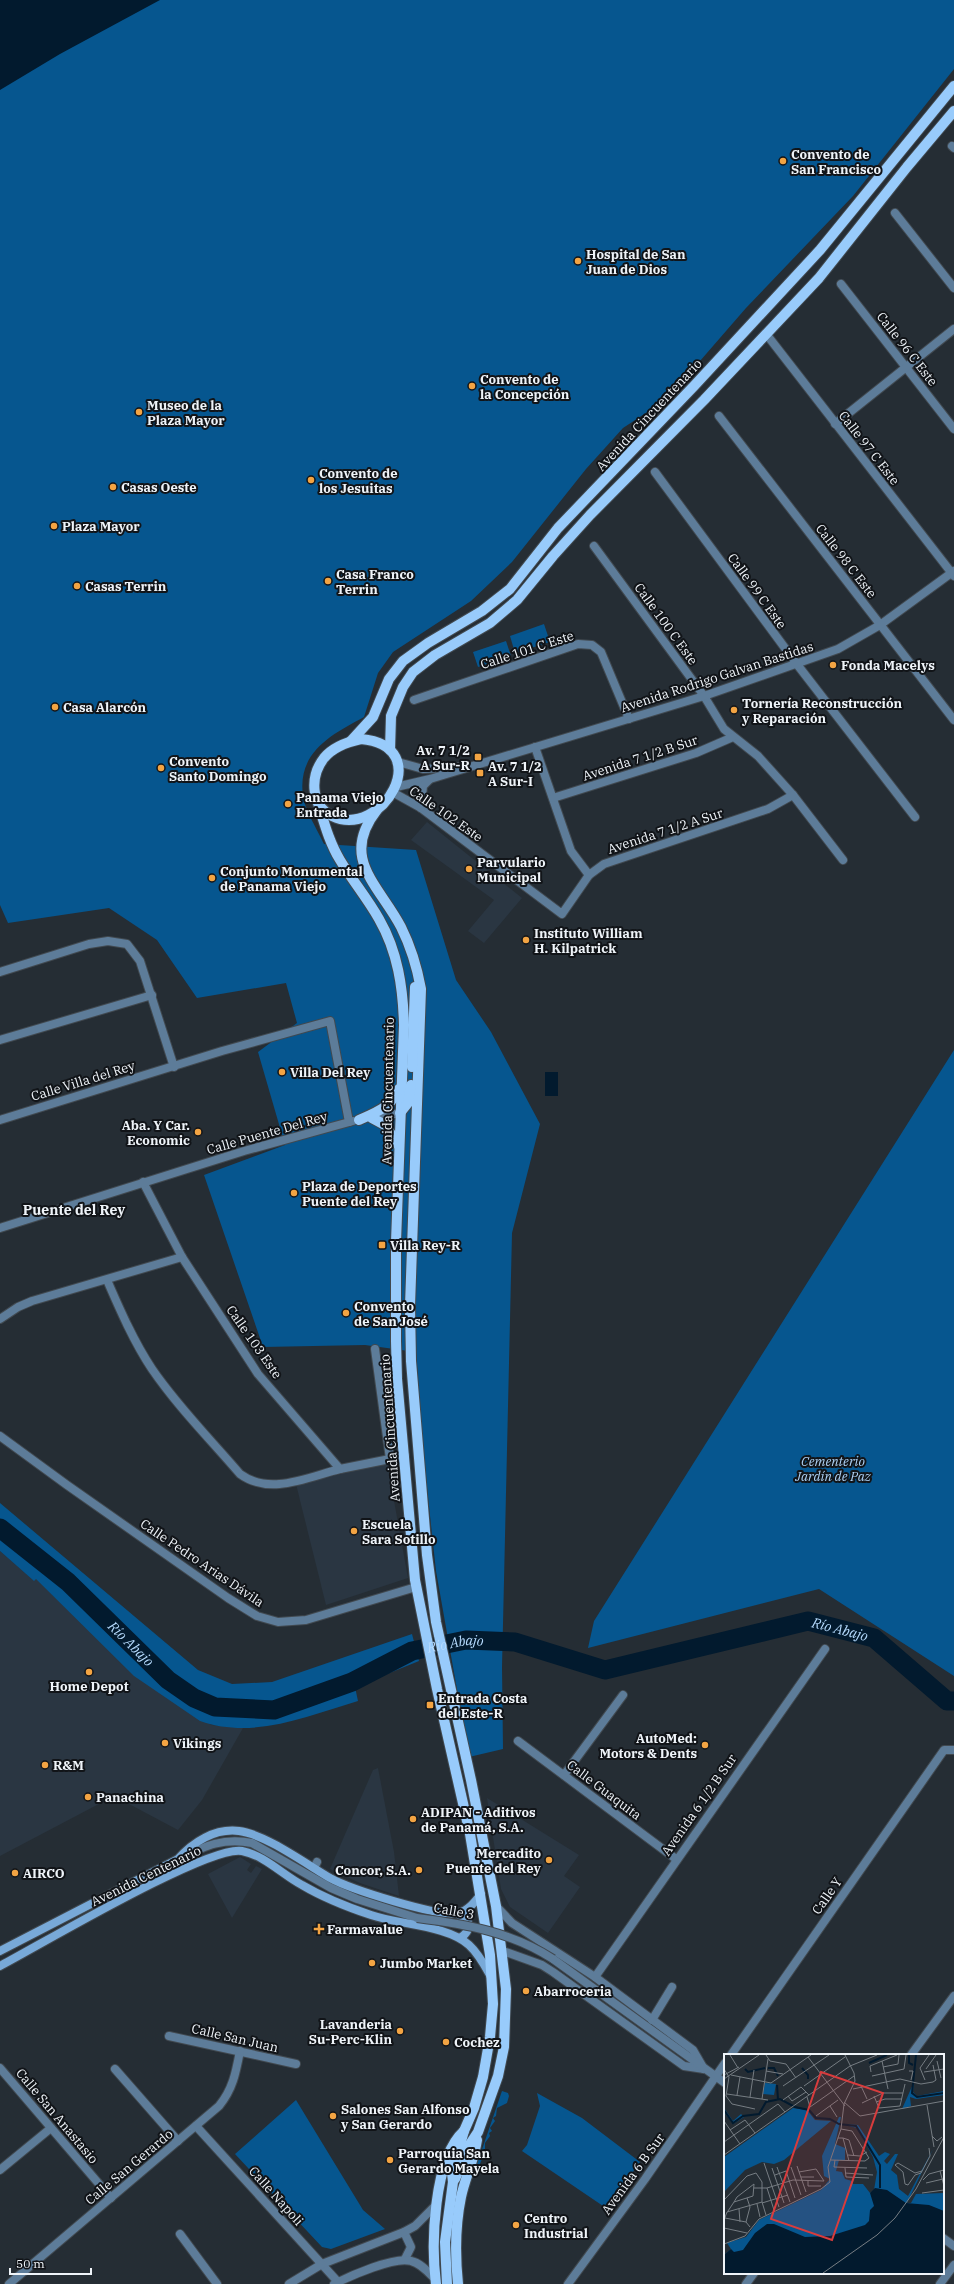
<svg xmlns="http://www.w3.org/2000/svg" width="954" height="2284" font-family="'IBM Plex Serif',serif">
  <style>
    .built { fill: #2a3642 }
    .green { fill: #06568f }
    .water { fill: #021a2e }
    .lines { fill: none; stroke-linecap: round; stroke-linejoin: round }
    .river { stroke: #021a2e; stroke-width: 19 }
    .minor-casing { stroke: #414950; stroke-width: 10 }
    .tertiary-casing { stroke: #414950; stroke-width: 10 }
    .secondary-casing { stroke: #414950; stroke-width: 10 }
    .primary-casing { stroke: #414950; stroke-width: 12 }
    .minor { stroke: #5d7c99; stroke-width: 8 }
    .tertiary { stroke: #5d7c99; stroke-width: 8 }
    .secondary { stroke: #78a9d8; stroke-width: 8 }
    .primary { stroke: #98cbfb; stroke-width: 10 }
    .minor-bridge-casing { stroke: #414950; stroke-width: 10; stroke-linecap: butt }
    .minor-bridge { stroke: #5d7c99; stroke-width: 8 }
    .poi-dot { fill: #f3a443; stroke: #111418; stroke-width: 1.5 }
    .labels { text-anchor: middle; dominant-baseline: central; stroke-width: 4; stroke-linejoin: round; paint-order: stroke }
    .poi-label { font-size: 13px; font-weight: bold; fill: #eff4f9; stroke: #111418; text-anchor: start }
    .street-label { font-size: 13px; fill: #eff4f9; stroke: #111418 }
    .park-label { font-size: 13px; font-style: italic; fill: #afd3f7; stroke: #111418 }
    .neighbourhood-label { font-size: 14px; font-weight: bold; fill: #eff4f9; stroke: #111418 }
    .water-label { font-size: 14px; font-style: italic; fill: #b6dbfe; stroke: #111418 }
    .inset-river { fill: none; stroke: #021a2e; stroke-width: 2 }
    .inset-road { fill: none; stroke: #767d83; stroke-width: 1 }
    .view { fill: #d83c3d; fill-opacity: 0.15; stroke: #d83c3d; stroke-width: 2 }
    .inset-edge { fill: none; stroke: #eff4f9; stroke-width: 2 }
  </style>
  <rect width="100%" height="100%" fill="#252d34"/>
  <g class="built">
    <polygon points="427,822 522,898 484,943 468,931 494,900 411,840"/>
    <polygon points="387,1462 408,1578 326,1605 296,1484 339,1472"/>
    <polygon points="0,1551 33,1580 36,1578 83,1624 211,1725 243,1728 202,1800 178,1830 114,1796 0,1856"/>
    <polygon points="378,1768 394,1852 399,1896 360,1883 330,1869 373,1770"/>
    <polygon points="487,1798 579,1855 564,1876 580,1887 548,1933 510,1907 501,1889"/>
    <polygon points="240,1857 251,1864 247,1870 251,1873 256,1866 262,1869 232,1918 208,1874"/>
  </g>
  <g class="green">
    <path d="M0 0H954V69L853 196 746 308 667 399 623 428 586 469 512 562 471 601 393 652 378 673 364 717C331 735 297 752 303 796 305 810 318 831 324 844L416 850 456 980 491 1032 540 1124 512 1233 502 1667 503 1749 469 1757 436 1571 423 1451 416 1352 365 1345 263 1347 204 1175 285 1145 258 1052 297 1023 286 983 197 998 157 940 109 908 8 923 0 905Z"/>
    <polygon points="544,624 550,642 515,653 510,636"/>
    <polygon points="506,641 511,656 478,667 473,652"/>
    <polygon points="954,1050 954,1676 819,1589 588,1648 594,1621"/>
    <path d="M0 1503 198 1670 232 1684 272 1682 412 1634 419 1661 355 1687 358 1701C307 1716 254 1740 200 1721L134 1676 36 1579 34 1581 0 1551Z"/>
    <polygon points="502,2091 508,2093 509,2096 507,2103 497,2108 496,2116 493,2118 495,2121 490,2128 492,2131 489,2133 490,2136 485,2143 485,2151 480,2164 477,2164"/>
    <polygon points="537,2093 582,2118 640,2162 606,2208 522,2151 527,2145 540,2106"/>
    <polygon points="296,2100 363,2210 385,2229 331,2249 322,2247 235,2154"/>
  </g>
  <g class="water">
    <polygon points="0,0 160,0 60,54 0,90"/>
    <rect x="545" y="1072" width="13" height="24"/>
  </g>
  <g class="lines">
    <path class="river" id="s1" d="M0 1528 68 1582 168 1680 194 1698 215 1707 274 1710 352 1682 412 1651 466 1640 515 1642 605 1670 808 1621 874 1638 947 1701H954"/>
    <g class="minor-casing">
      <g id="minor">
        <polyline points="952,146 954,148"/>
        <polyline points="895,213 954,288"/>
        <polyline points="841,284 954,429"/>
        <polyline points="767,335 954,576"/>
        <polyline points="719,416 954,720"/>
        <polyline points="835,424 954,329"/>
        <polyline points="655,472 796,663 915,817"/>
        <polyline points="594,546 704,696 724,729 758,756 793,795 843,860"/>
        <polyline points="414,700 578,644 592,645 601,652 629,719"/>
        <polyline points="535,747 571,851 589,875"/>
        <polyline points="394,793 421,808 562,914 589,875 604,864 768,809 793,795"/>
        <polyline points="553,798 696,753 733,737"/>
        <polyline points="0,972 89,944 108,941 127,944 140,961 174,1067"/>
        <polyline points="0,1040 152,995"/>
        <polyline points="371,1118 400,1113"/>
        <polyline points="0,1120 222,1051 330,1021 349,1122"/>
        <polyline points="143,1182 182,1257 258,1374 340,1469 405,1456"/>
        <polyline points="0,1228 244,1151 353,1121"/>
        <path d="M107 1280C120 1310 134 1342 152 1369 178 1407 211 1440 240 1474 270 1496 308 1477 340 1469"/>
        <polyline points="0,1319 18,1307 32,1301 182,1257"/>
        <polyline points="375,1349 390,1459"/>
        <polyline points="0,1436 67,1485 228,1598 257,1616 278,1622 306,1620 416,1587"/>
        <polyline points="518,1741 676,1859"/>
        <polyline points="564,1775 623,1695"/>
        <path d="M180 1858C205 1846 224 1837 252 1843L331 1888 357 1899 417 1918"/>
        <polyline points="314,1868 317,1862"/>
        <polyline points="496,1906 512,1923 595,1977 693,2050 704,2069"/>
        <polyline points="503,1951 542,1965 553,1972 684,2066 704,2069"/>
        <polyline points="553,1959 725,2083"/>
        <polyline points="595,1977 825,1649"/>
        <polyline points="652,2020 672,1987"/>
        <polyline points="169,2036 296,2064"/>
        <polyline points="731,2055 944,1750 954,1750"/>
        <polyline points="0,2068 111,2198"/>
        <polyline points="115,2069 178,2141"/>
        <polyline points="196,2126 338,2282"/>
        <polyline points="0,2170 51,2128"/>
        <polyline points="404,2232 411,2247 405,2259"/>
        <polyline points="180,2234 217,2284"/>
        <polyline points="943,2238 954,2246"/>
        <path d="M9 2284 219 2106C233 2089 236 2072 240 2051"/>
        <polyline points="289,2284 322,2264 404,2232 415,2226 437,2204"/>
        <path d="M334 2284C350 2276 395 2256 411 2261 421 2263 429 2273 436 2280"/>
        <polyline points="568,2284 645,2179 725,2063"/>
        <polyline points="940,2284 954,2265"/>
      </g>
    </g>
    <g class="tertiary-casing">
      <g id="tertiary">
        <polyline points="398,762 423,769 459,767"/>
        <polyline points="396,787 430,779 704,696 838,649 880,625 954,571"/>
        <polyline points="421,808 423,786 429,780"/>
        <polyline points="911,2055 954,1996"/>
        <polyline points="746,2284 754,2273"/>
      </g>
    </g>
    <g class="secondary-casing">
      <g id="secondary">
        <path d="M456 1913 467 1919C470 1928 468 1933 460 1938"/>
        <path d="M0 1951 178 1859C193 1842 215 1828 239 1831 265 1834 306 1864 330 1878 350 1889 437 1917 458 1913 468 1911 475 1902 481 1894"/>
        <path d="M0 1966C40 1945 208 1845 242 1851 264 1855 283 1875 302 1885 324 1898 347 1907 371 1915 400 1925 447 1925 469 1945 479 1954 485 1966 491 1977"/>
      </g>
    </g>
    <g class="primary-casing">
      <g id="primary">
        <path d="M361 739C437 746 382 840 332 816 310 805 310 776 324 758 333 747 347 742 361 739Z"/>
        <polyline points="351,741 373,717 389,679 403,661 428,643 482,611 510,589 558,528 694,386 820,250 954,86"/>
        <polyline points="390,750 391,716 403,687 413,672 435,655 490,623 517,600 553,556 590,515 704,400 819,278 907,167 954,111"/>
        <path d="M318 803C324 822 329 842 340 860 352 880 367 898 379 919 398 952 403 988 404 1025L396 1242V1341L397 1379 415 1580 437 1689 470 1834 490 1955 493 2004 490 2037 483 2077 474 2108 464 2131 452 2173 453 2182 445 2242 447 2284"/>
        <path d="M377 810C339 858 379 885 401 927 411 947 417 967 421 989L410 1306 411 1361 427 1555 436 1622 471 1780 496 1906 506 1989 504 2047 498 2076 478 2132 470 2144 455 2179"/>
        <polyline points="412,1067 415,987"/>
        <polyline points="400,1113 408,1103 411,1085"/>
        <polyline points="372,1118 385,1125 399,1146"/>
        <path d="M359 1120C377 1112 391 1107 399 1089"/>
        <path d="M436 2284C431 2245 433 2159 464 2131"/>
        <path d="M458 2284C455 2255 455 2226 461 2197 465 2178 474 2160 477 2140"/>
      </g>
    </g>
    <use href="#minor" class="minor"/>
    <use href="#tertiary" class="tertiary"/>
    <use href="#secondary" class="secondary"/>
    <use href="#primary" class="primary"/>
    <g class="minor-bridge-casing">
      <path id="minor-bridge" d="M417 1918C465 1924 512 1932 553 1959"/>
    </g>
    <use href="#minor-bridge" class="minor-bridge"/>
  </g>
  <g class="poi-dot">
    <circle cx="783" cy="161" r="4"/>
    <circle cx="578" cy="261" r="4"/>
    <circle cx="472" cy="386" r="4"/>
    <circle cx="139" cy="412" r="4"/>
    <circle cx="311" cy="480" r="4"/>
    <circle cx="113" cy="487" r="4"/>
    <circle cx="54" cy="526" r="4"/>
    <circle cx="328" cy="581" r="4"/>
    <circle cx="77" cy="586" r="4"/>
    <circle cx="833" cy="665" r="4"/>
    <circle cx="55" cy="707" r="4"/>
    <circle cx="734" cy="710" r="4"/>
    <rect x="474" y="753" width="8" height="8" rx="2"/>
    <circle cx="161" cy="768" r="4"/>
    <rect x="476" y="769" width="8" height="8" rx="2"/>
    <circle cx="288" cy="804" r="4"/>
    <circle cx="469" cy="869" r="4"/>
    <circle cx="212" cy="878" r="4"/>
    <circle cx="526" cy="940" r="4"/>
    <circle cx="282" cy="1072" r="4"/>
    <circle cx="198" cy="1132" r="4"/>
    <circle cx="294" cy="1193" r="4"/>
    <rect x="378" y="1241" width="8" height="8" rx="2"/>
    <circle cx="346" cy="1313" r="4"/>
    <circle cx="354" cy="1531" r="4"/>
    <circle cx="89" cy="1672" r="4"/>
    <rect x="426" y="1701" width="8" height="8" rx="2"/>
    <circle cx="165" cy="1743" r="4"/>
    <circle cx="705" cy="1745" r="4"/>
    <circle cx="45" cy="1765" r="4"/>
    <circle cx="88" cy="1797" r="4"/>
    <circle cx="413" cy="1819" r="4"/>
    <circle cx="549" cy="1860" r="4"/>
    <circle cx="419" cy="1870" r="4"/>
    <circle cx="15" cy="1873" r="4"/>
    <path d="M317 1923h4v4h4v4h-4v4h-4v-4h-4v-4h4z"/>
    <circle cx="372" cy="1963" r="4"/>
    <circle cx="526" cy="1991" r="4"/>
    <circle cx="400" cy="2031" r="4"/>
    <circle cx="446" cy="2042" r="4"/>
    <circle cx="333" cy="2116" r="4"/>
    <circle cx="390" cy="2160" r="4"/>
    <circle cx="516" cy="2225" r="4"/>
  </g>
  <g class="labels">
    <g class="poi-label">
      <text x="791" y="154">Convento de<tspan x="791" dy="15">San Francisco</tspan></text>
      <text x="586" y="254">Hospital de San<tspan x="586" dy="15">Juan de Dios</tspan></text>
      <text x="480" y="379">Convento de<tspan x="480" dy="15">la Concepción</tspan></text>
      <text x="147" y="405">Museo de la<tspan x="147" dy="15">Plaza Mayor</tspan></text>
      <text x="319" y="473">Convento de<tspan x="319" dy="15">los Jesuitas</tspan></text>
      <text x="121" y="487">Casas Oeste</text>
      <text x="62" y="526">Plaza Mayor</text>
      <text x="336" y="574">Casa Franco<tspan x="336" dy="15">Terrin</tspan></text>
      <text x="85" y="586">Casas Terrin</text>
      <text x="841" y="665">Fonda Macelys</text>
      <text x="742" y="703">Tornería Reconstrucción<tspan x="742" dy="15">y Reparación</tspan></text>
      <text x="63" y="707">Casa Alarcón</text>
      <text x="470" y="750" text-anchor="end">Av. 7 1/2<tspan x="470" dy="15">A Sur-R</tspan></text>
      <text x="169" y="761">Convento<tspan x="169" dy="15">Santo Domingo</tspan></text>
      <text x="488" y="766">Av. 7 1/2<tspan x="488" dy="15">A Sur-I</tspan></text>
      <text x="296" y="797">Panama Viejo<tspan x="296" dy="15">Entrada</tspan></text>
      <text x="477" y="862">Parvulario<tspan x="477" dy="15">Municipal</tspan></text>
      <text x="220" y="871">Conjunto Monumental<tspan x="220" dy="15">de Panama Viejo</tspan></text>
      <text x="534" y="933">Instituto William<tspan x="534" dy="15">H. Kilpatrick</tspan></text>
      <text x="290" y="1072">Villa Del Rey</text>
      <text x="190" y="1125" text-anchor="end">Aba. Y Car.<tspan x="190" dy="15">Economic</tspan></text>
      <text x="302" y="1186">Plaza de Deportes<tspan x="302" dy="15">Puente del Rey</tspan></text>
      <text x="390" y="1245">Villa Rey-R</text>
      <text x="354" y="1306">Convento<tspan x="354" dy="15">de San José</tspan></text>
      <text x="362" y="1524">Escuela<tspan x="362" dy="15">Sara Sotillo</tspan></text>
      <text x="89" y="1686" text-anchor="middle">Home Depot</text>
      <text x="438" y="1698">Entrada Costa<tspan x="438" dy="15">del Este-R</tspan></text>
      <text x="697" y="1738" text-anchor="end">AutoMed:<tspan x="697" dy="15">Motors &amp; Dents</tspan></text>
      <text x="173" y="1743">Vikings</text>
      <text x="53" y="1765">R&amp;M</text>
      <text x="96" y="1797">Panachina</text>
      <text x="421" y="1812">ADIPAN - Aditivos<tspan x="421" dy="15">de Panamá, S.A.</tspan></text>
      <text x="541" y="1853" text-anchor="end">Mercadito<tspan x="541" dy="15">Puente del Rey</tspan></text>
      <text x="411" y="1870" text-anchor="end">Concor, S.A.</text>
      <text x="23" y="1873">AIRCO</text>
      <text x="327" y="1929">Farmavalue</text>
      <text x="380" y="1963">Jumbo Market</text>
      <text x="534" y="1991">Abarroceria</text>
      <text x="392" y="2024" text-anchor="end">Lavanderia<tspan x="392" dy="15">Su-Perc-Klin</tspan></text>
      <text x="454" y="2042">Cochez</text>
      <text x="341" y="2109">Salones San Alfonso<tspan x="341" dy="15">y San Gerardo</tspan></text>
      <text x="398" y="2153">Parroquia San<tspan x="398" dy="15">Gerardo Mayela</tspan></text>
      <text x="524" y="2218">Centro<tspan x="524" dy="15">Industrial</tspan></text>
    </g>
    <g class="street-label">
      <text transform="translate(907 349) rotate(52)">Calle 96 C Este</text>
      <text transform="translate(649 415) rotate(-47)">Avenida Cincuentenario</text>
      <text transform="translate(869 448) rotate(52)">Calle 97 C Este</text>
      <text transform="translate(846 561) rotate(52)">Calle 98 C Este</text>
      <text transform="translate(757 591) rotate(54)">Calle 99 C Este</text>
      <text transform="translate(666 624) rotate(54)">Calle 100 C Este</text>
      <text transform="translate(527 650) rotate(-18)">Calle 101 C Este</text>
      <text transform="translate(717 677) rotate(-18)">Avenida Rodrigo Galvan Bastidas</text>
      <text transform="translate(640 758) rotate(-18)">Avenida 7 1/2 B Sur</text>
      <text transform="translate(446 814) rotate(35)">Calle 102 Este</text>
      <text transform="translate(665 831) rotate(-18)">Avenida 7 1/2 A Sur</text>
      <text transform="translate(83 1081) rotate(-17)">Calle Villa del Rey</text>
      <text transform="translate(388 1091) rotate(-89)">Avenida Cincuentenario</text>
      <text transform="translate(267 1133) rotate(-16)">Calle Puente Del Rey</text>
      <text transform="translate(254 1342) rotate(55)">Calle 103 Este</text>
      <text transform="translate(390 1428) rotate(-94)">Avenida Cincuentenario</text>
      <text transform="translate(202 1563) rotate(34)">Calle Pedro Arias Dávila</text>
      <text transform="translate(604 1790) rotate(37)">Calle Guaquita</text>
      <text transform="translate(699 1805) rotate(-55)">Avenida 6 1/2 B Sur</text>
      <text transform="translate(146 1876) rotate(-26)">Avenida Centenario</text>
      <text transform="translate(827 1896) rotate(-55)">Calle Y</text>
      <text transform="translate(454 1911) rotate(10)">Calle 3</text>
      <text transform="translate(235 2038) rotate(13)">Calle San Juan</text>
      <text transform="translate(57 2116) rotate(50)">Calle San Anastasio</text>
      <text transform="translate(129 2167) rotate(-40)">Calle San Gerardo</text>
      <text transform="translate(633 2174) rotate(-54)">Avenida 6 B Sur</text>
      <text transform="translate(276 2196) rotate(48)">Calle Napoli</text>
    </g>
    <g class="park-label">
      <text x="833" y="1461">Cementerio<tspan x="833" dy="15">Jardín de Paz</tspan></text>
    </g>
    <g class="neighbourhood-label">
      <text x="74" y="1210">Puente del Rey</text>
    </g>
    <g class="water-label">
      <text stroke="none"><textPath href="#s1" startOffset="931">Río Abajo</textPath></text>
      <text stroke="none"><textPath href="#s1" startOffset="175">Río Abajo</textPath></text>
      <text stroke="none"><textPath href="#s1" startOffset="535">Río Abajo</textPath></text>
    </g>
  </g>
  <g transform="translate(724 2054)">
    <rect width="220" height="220" fill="#252d34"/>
    <path d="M190 28 189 38 193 42 220 37V41L192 45 186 43 187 52 178 55ZM41 29 52 30 50 41 39 40ZM0 54 9 67 17 60 20 63 9 70 0 58ZM69 54 83 56 91 66 107 67 60 106 50 110 38 108 21 116 0 138V103ZM115 63H117L111 90 121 94V106H115L112 117 118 118 121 125 128 127 129 130H139L146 139 150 136 153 118 149 103 133 74 118 70 134 71 155 102 161 98 166 100 160 107 163 110 171 100H174L167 116 173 121 175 135 184 142 209 95 183 149H187L192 140 220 139V219H215L177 204 0 219V201L7 195 3 189 22 183 35 166 97 136 106 125 100 122 98 102Z" fill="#06568f"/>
    <path d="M151 134 163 136 182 149 205 151 220 157V219H0V201L7 195 10 198 19 196 31 179 43 170H50L81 183 106 182 141 171 145 167 146 156 150 152 146 139Z" fill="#021a2e"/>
    <path class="inset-river" d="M185 1V9L189 11M192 1 188 39 193 43 220 39M145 9 163 1M44 14H50L54 22M78 14 84 21V25M21 15 24 18 41 14M53 31 54 46M0 56 9 69 19 62 35 60 42 48 56 45 71 53 85 56 92 64 106 65 115 70 132 72 156 111V134"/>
    <path class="inset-road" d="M6 1 14 14M42 1 46 7 62 10 72 24M84 3 121 52M158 7 164 35M213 7 217 24M126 12 153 1M159 13 174 10 175 1M0 15 5 23 2 42 8 50 31 55M202 15 212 1M42 17 59 20M185 17H189L187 26M147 18 146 12 173 1M200 18 220 15M0 21 15 13M7 21 47 29 87 1M148 22 180 15 182 1M0 25 35 1M201 26 196 14 205 1M59 32 105 1M80 32 121 3M137 32 143 45M129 35 176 25 197 30 209 28 212 26 209 11M3 40 44 46M13 41 16 23M64 42 68 47 82 38M150 42 155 54 176 52 181 30M26 43 30 16M83 43 86 53 130 22M38 45 44 5M59 46 77 33 85 41M120 48 136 62 220 47M152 48 161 45H178M138 49 159 39H179M203 51 210 93M106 52 113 63M92 62 114 46M0 67 16 90M6 76 21 66 31 79M208 82 213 87 218 83M114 84H119L125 107M119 84 125 86 130 102M0 88 54 50 61 58M0 101 126 12M124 101 136 102 143 98M107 106 141 107 145 104 128 77 117 75M111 106 110 113 143 114M40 109 55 153M73 112 82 138M53 113 66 148M67 113 77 141M48 114 60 149M121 114 122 123 145 124M220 116 216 117 220 132M198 117 191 119 174 109 171 111 179 118 181 130 184 131 191 121 197 119 206 102 205 94M75 118 92 115 100 127M121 119 149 121M51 121 62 117 71 144M77 123H90M84 126V132H97M199 126 205 120 216 117M106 128 104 113 117 75 120 50 131 27 130 19 121 1M202 129 219 125M30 134H43L69 126 100 127M43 134 50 156M198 139 220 136M23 144 26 153 22 168 26 173M0 146 23 122 32 119 38 128V148L42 161M38 149 64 141M33 150 36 163M15 155 16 168M4 158V157L10 148 13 143 30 130 29 142 10 148M1 164 22 168M0 166 3 158 38 148M0 174 23 179M0 190 21 182 35 165 97 135 106 128M99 219 153 181 171 164 192 135 220 83"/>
    <path class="view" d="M97 18 159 39 108 186 47 165Z"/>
    <rect width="220" height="220" class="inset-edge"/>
  </g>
  <path d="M10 2268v6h81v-6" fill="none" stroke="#eff4f9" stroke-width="2"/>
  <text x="16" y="2268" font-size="12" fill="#eff4f9" stroke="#111418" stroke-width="3" paint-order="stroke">50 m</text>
</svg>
